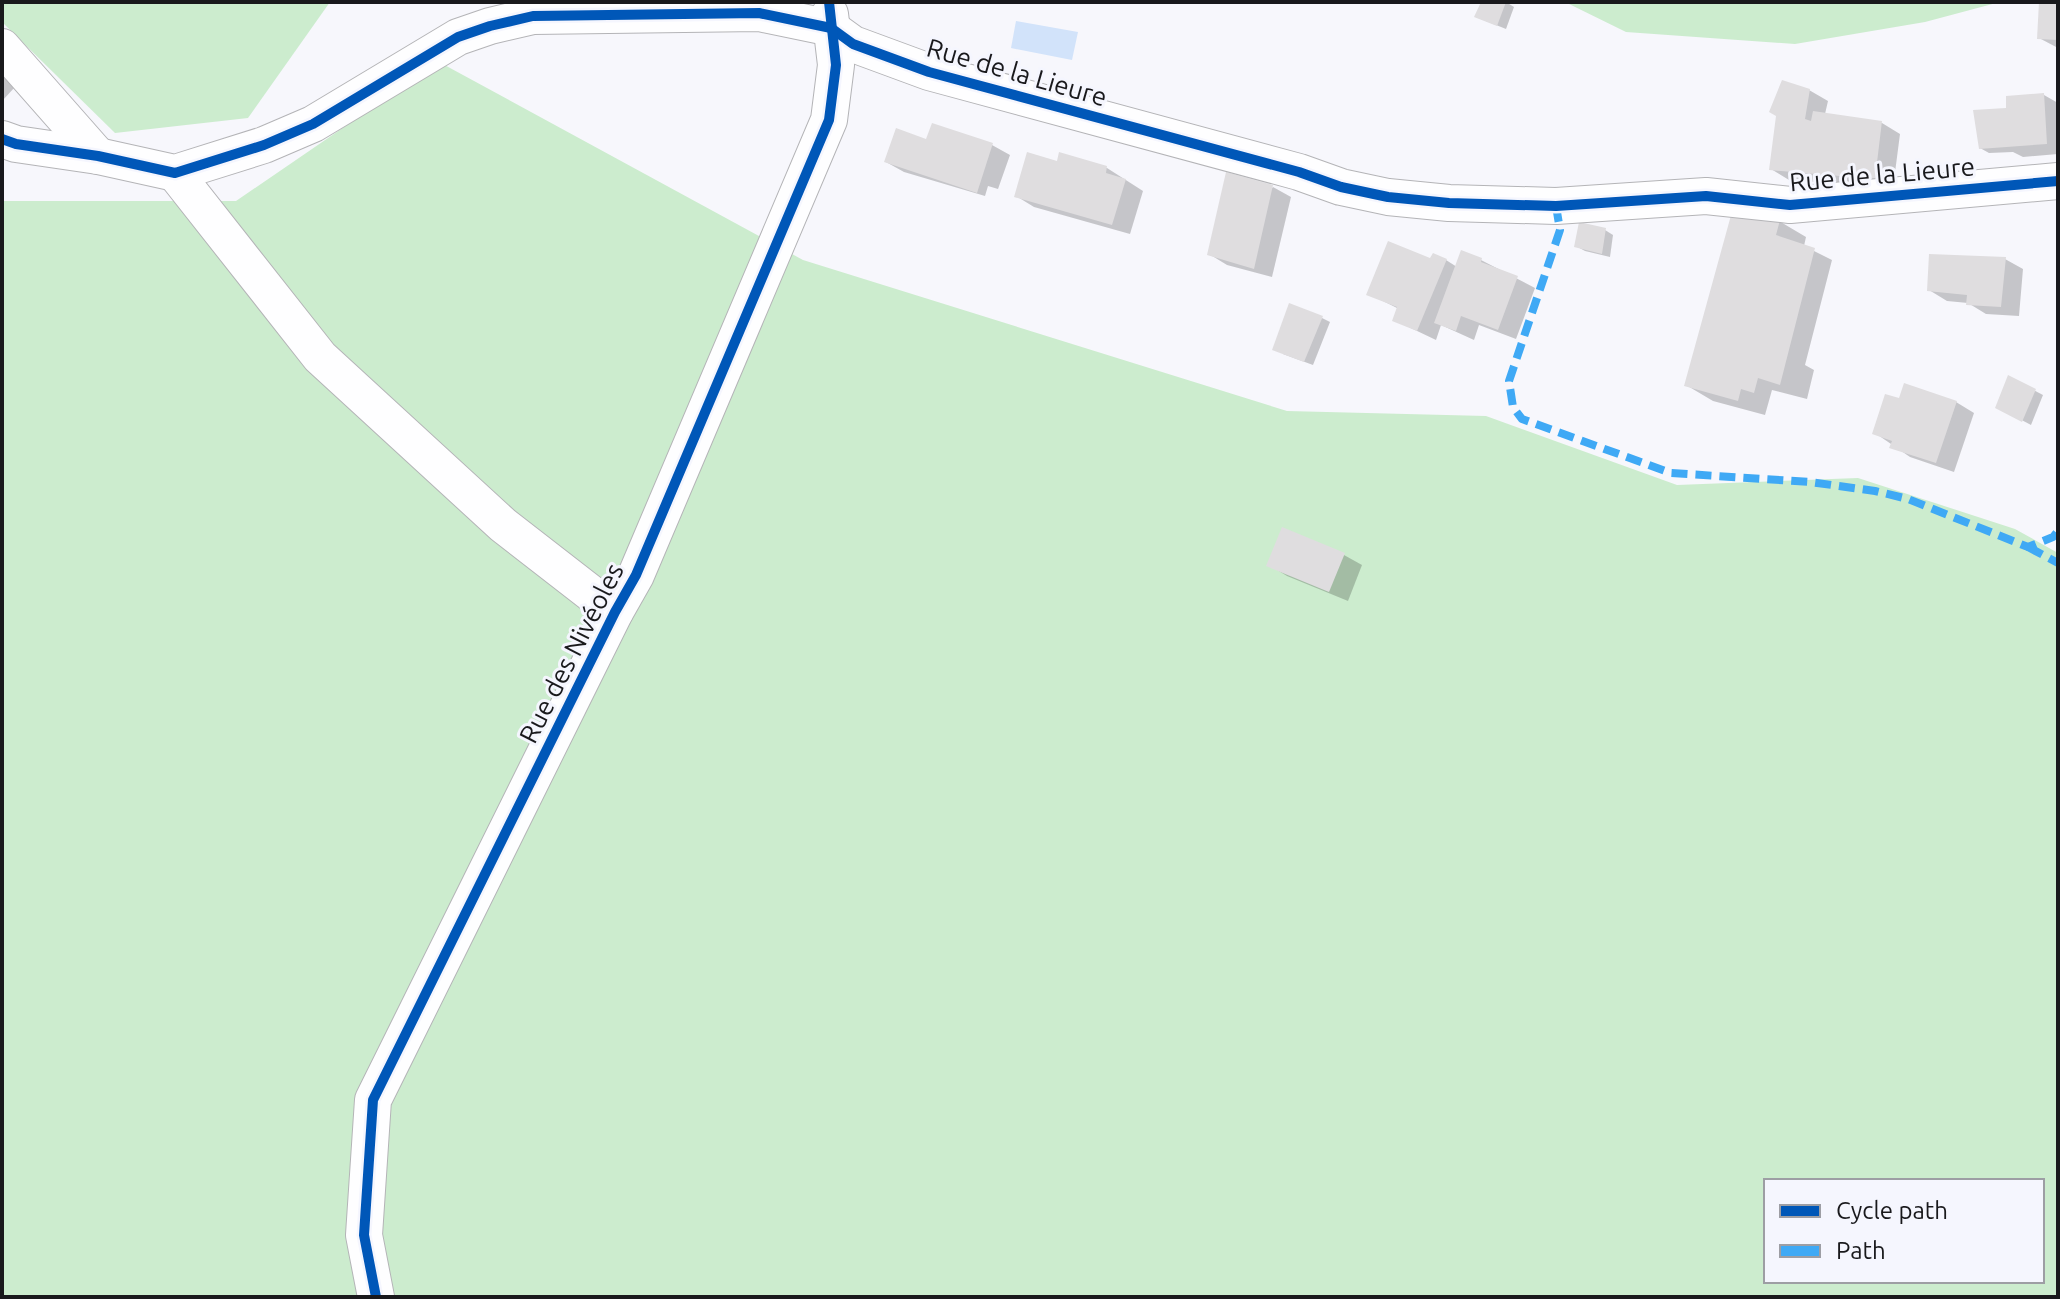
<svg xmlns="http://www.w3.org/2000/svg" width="2060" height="1299" font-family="Ubuntu,sans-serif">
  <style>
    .green { fill: #ccecce; fill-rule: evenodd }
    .water { fill: #d2e3fa }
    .shadow { fill: #0003 }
    .building { fill: #dfdddf }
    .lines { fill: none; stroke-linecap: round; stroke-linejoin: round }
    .street-casing { stroke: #b4b4b7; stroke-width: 38 }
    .street { stroke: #fefeff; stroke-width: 36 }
    .quiet { stroke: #3fa9f5; stroke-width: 8; stroke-dasharray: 16 8; stroke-linecap: butt }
    .cycleway-casing { stroke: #f5f6fe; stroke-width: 15 }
    .cycleway { stroke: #0057b8; stroke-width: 10 }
    .labels { text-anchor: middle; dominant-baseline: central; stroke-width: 6; stroke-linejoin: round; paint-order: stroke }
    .street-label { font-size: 26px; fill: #19191c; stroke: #f5f6fe }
  </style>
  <rect width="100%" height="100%" fill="#f7f7fc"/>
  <g class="green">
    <polygon points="2,2 330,2 248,118 115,133 2,22"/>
    <polygon points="1565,2 2000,2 1925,22 1795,44 1626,32"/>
    <path d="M439 62 803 260 1287 411 1486 416 1677 485 1858 478 2015 529 2058 553V1297H2V201H236ZM1766 1181H2042V1281H1766Z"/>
  </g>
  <polygon class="water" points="1016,21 1078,32 1072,60 1011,48"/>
  <g class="shadow">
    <polygon points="1483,2 1506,2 1514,7 1506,29 1476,17"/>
    <polygon points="2058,3 2058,48 2039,38"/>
    <polygon points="2,74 16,86 2,101"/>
    <polygon points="1809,90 1828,101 1825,114 1882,123 1900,134 1893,188 1789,180 1771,169"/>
    <polygon points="2044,95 2058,103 2058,154 2023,157 2013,152 1989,153 1980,148 2008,110"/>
    <polygon points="928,142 992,145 1010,155 998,189 988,186 985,196 904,172 886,162"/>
    <polygon points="1058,163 1107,168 1143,191 1130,234 1034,207 1016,196"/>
    <polygon points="1273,187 1291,197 1272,277 1227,265 1209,254"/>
    <polygon points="1779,221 1806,237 1804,246 1832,260 1805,365 1814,370 1807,399 1772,390 1765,415 1713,401 1686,385"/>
    <polygon points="1605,230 1613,235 1610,257 1585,251 1576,246"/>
    <polygon points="2005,259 2023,269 2019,316 1986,314 1968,303 1947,301 1929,290"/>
    <polygon points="1431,260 1446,260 1457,267 1481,260 1535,288 1516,339 1479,325 1474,340 1441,325 1436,340 1394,320 1399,309 1369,294"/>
    <polygon points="1322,318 1330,322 1313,365 1283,354"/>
    <polygon points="2009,377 2043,395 2031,425 1997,407"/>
    <polygon points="1900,400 1956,402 1974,413 1954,472 1910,457 1875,433"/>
    <polygon points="1344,555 1362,565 1348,601 1287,576 1269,565"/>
  </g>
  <g class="building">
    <polygon points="1481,2 1506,2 1497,26 1474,17"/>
    <polygon points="2039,2 2058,2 2058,40 2037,39"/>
    <polygon points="1782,80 1810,89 1805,119 1811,121 1813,111 1882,121 1875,179 1769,170 1776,116 1769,112"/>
    <polygon points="2044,93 2047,144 1979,149 1973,110 2006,108 2006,96"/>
    <polygon points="932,123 993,143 977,193 884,162 896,128 926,139"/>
    <polygon points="1027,152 1057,161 1059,152 1107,166 1106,173 1126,179 1112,225 1014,197"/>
    <polygon points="1226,172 1273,185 1254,269 1207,255"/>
    <polygon points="1733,208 1780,220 1776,235 1815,248 1780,385 1758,378 1754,393 1741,389 1738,401 1684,386"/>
    <polygon points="1579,222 1606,228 1602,254 1574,247"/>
    <polygon points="1388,241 1430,258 1433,253 1447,259 1417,331 1392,321 1397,307 1366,295"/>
    <polygon points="1461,250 1482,258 1481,262 1518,276 1498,330 1461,316 1456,331 1434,323"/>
    <polygon points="1929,254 2006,257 2001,307 1966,305 1967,295 1927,291"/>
    <polygon points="1289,303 1323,316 1304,362 1272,350"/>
    <polygon points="2008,375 2036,389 2022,422 1995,408"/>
    <polygon points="1904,383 1957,401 1936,463 1889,448 1892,441 1872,434 1885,394 1899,398"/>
    <polygon points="1282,527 1345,553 1329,592 1266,566"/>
  </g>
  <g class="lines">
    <g class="street-casing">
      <g id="street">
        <polyline points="2,47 98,156"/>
        <polyline points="2,139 16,144 98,156 175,173 264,145 313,124 458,37 490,26 533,16 759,13 831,28 853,44 929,72 1299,172 1341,187 1388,197 1449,203 1556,206 1706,196 1790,205 2058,181"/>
        <polyline points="175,173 320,357 503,525 615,612"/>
        <polyline points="376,1297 364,1235 373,1100 615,612 636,575 829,120 836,65 830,14"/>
      </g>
    </g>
    <use href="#street" class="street"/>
    <g class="quiet">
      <polyline points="1556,206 1560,230 1509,381 1513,407 1522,419 1671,473 1810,482 1875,491 1908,499 2028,547 2053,537 2058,531"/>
      <polyline points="2028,547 2058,563"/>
    </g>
    <g class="cycleway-casing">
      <g id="cycleway">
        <polyline points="2,139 16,144 98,156 175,173 264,145 313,124 458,37 490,26 533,16 759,13 831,28 853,44 929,72 1299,172 1341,187 1388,197 1449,203 1556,206 1706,196 1790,205 2058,181"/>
        <polyline points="376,1297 364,1235 373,1100 615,612 636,575 829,120 836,65 829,2"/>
      </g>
    </g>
    <use href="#cycleway" class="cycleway"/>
  </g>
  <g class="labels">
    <g class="street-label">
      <text transform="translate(1017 72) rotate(16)">Rue de la Lieure</text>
      <text transform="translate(1882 174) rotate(-5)">Rue de la Lieure</text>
      <text transform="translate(571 653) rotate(-63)">Rue des Nivéoles</text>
    </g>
  </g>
  <rect width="2060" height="1299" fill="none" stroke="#19191c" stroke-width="8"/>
  <rect x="1764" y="1179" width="280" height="104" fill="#f5f6fe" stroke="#9d9ea4" stroke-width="2"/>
  <rect x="1780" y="1205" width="40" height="12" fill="#0057b8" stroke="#9d9ea4" stroke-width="2"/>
  <text x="1836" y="1219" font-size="24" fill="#19191c">Cycle path</text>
  <rect x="1780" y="1245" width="40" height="12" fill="#3fa9f5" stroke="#9d9ea4" stroke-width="2"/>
  <text x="1836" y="1259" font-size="24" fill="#19191c">Path</text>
</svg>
